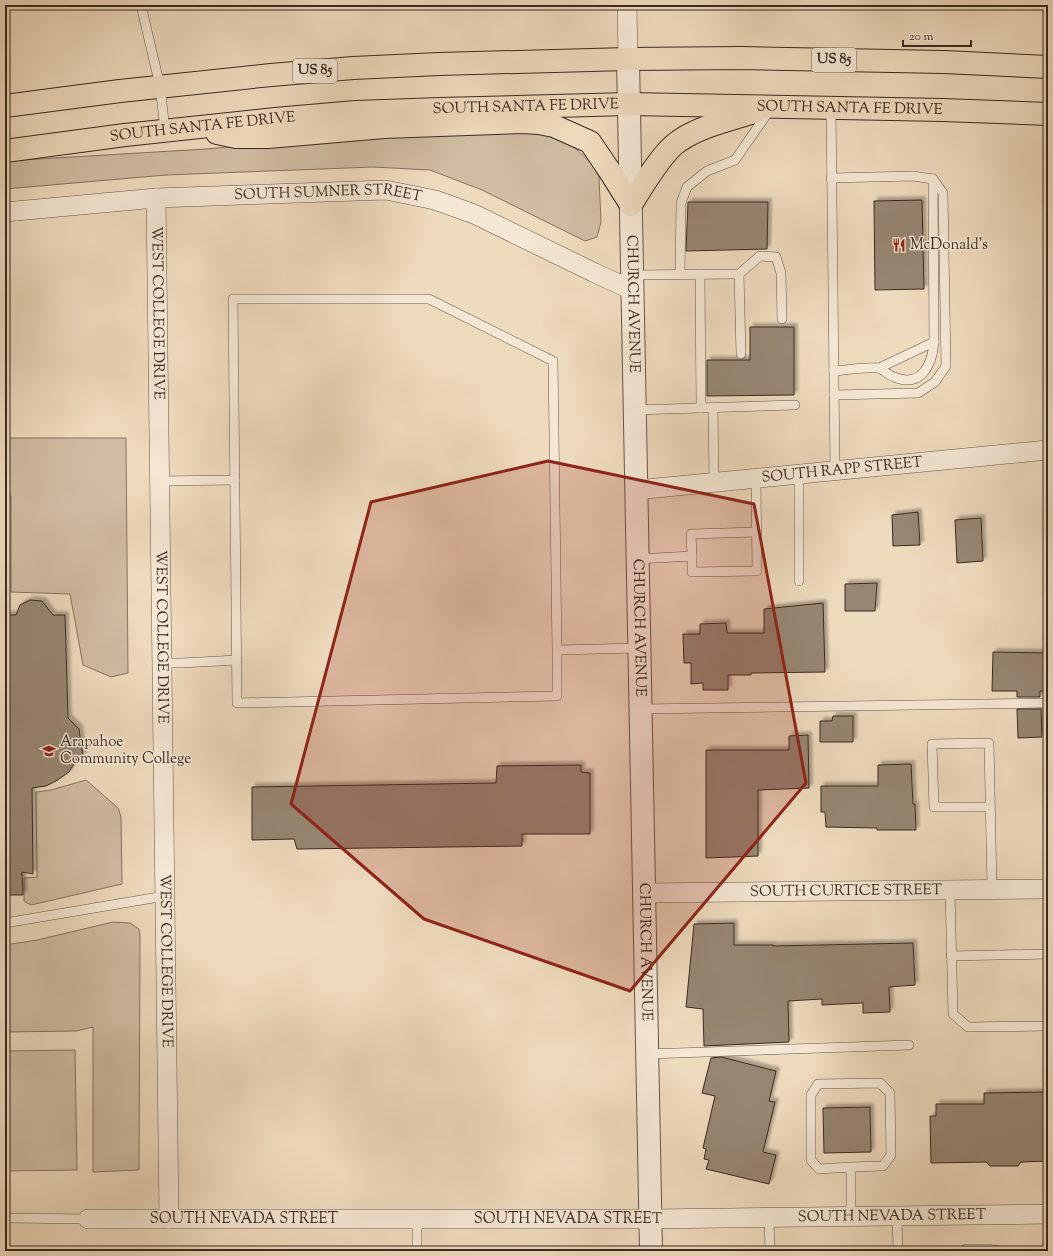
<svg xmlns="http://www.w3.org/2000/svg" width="1053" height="1256" font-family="'Sorts Mill Goudy',serif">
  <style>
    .green { fill: #cfbca2; stroke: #847362 }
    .building { fill: #978672; stroke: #382a21; filter: url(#shadow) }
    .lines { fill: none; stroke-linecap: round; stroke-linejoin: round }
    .service-casing { stroke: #665648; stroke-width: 10 }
    .minor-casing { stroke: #665648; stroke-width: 20 }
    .tertiary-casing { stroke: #665648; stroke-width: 24 }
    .trunk-casing { stroke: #382a21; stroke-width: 24 }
    .service { stroke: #f4e7d4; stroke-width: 9 }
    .minor { stroke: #f4e7d4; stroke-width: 19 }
    .tertiary { stroke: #f4e7d4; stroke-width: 22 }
    .trunk { stroke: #eedabd; stroke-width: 22 }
    .marked { fill: #8f2418; fill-opacity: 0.2; stroke: #8f2418; stroke-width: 3; stroke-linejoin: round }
    .labels { text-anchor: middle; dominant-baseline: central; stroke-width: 3; stroke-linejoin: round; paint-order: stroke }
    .shield { fill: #f4e7d4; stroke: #706357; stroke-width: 1 }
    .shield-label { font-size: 14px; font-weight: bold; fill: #382a21 }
    .street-label { font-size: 15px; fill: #382a21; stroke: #f4e7d4 }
    .poi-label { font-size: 15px; fill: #382a21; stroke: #f4e7d4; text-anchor: start }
  </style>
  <defs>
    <filter id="shadow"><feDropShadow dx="3.5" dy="-3.5" stdDeviation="1" flood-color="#0004"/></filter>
  </defs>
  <rect width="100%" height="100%" fill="#eedabd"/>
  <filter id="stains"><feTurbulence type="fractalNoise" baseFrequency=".005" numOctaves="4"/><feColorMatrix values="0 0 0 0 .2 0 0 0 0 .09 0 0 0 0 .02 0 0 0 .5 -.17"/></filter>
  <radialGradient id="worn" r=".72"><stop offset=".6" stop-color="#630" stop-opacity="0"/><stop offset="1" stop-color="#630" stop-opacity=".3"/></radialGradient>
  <g class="green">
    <polygon points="553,131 576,149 591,163 599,177 601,222 597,237 585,241 482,190 430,170 373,167 166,175 5,189 5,161 206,149 379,133"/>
    <polygon points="5,438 126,438 128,673 111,677 83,665 70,594 11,592 11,496 5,496"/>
    <polygon points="86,780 118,808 121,817 122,884 31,905 24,901 24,878 37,877 36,792 51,790"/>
    <polygon points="113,922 130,923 139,929 140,936 139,1170 93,1172 93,1027 76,1031 5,1032 5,945 37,940"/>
    <polygon points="75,1050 77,1170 5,1171 5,1051"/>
  </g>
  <g class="building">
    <polygon points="922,200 924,289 875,290 874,201"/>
    <polygon points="688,202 768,202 767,249 686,251"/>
    <polygon points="750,327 794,327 794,395 707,396 707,360 750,360"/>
    <polygon points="918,512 920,545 893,546 892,515"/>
    <polygon points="981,518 983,561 957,563 955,520"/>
    <polygon points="877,583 875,611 845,611 845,584"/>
    <polygon points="30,600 42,601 53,615 65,615 68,718 79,729 83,756 78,757 69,772 56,781 46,786 32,788 33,874 22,872 23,895 5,895 5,615 16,615 20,605"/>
    <polygon points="823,603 825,672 751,673 751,675 728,675 728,690 703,690 703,683 691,684 691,663 684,663 683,634 700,634 700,624 726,623 727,633 764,633 764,609"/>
    <polygon points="993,652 1048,653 1048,691 1040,691 1040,697 1017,697 1017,691 992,691"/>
    <polygon points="1017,709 1041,709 1042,737 1018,738"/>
    <polygon points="833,716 853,716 853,742 820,742 820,721 832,721"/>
    <polygon points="808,735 809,788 758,790 758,856 706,858 706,750 789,750 789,736"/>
    <polygon points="911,764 913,804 915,804 916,830 877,830 877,828 826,827 825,812 821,812 821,786 878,786 878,765"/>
    <polygon points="581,765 581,772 590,773 590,834 522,834 522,846 297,849 294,839 252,840 252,787 496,783 497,766"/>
    <polygon points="734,923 734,945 773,945 773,946 913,943 915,985 889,987 890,1012 863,1013 863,1003 822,1005 822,999 788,1001 789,1042 704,1046 703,1009 686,1007 694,924"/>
    <polygon points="721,1057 776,1071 769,1101 775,1102 763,1152 776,1155 769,1184 706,1169 709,1160 704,1159 706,1149 703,1148 715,1096 702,1093 711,1058"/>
    <polygon points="1048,1092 1048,1161 1021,1162 1018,1166 990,1166 986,1162 931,1163 930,1116 936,1116 936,1104 984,1104 984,1093"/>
    <polygon points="870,1107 871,1152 824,1153 823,1108"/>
  </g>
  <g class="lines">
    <g class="service-casing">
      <g id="service">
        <polyline points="141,5 160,86 165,130"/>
        <polyline points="831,108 835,471"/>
        <polyline points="831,178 913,176 933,179 943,193 946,366 935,382 918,393 834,395"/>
        <polyline points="680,274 681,203 687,187 707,171 735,160 771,108"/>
        <polyline points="700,274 701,408"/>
        <polyline points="739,274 741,354"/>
        <polyline points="632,275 739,274 760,256 776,257 781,273 782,319"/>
        <polyline points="879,368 934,342"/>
        <path d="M834 371C848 370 863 367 878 368 883 369 888 375 894 377 921 388 932 366 934 342L933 179"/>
        <polyline points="713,408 714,483"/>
        <polyline points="634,410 795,405"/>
        <polyline points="799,475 799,581"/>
        <polyline points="159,481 235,480"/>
        <polyline points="692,556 691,534 757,532"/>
        <polyline points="637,559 692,556 692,572 757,571 756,479"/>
        <polyline points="557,650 557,696 237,703 233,299 429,299 553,361 557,650 639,648"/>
        <polyline points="162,663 182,663 237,660"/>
        <polyline points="640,709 1048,703"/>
        <polyline points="990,807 934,807 932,744 989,743 992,889"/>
        <polyline points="950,890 953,1014 968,1027 1048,1026"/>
        <polyline points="5,923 165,896"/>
        <polyline points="951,956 1048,954"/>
        <polyline points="647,1054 909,1045"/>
        <polyline points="851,1167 883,1166 891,1155 890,1093 880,1083 818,1084 811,1095 811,1160 819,1169 851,1167 851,1216"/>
        <polyline points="897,1216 898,1251"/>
        <polyline points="769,1217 770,1251"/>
        <polyline points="5,1218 88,1219"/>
        <polyline points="417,1219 417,1251"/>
        <polyline points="963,1251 966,1249 988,1249 998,1251"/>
      </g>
    </g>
    <g class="minor-casing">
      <g id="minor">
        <polyline points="627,5 628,59"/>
        <path id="s1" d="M156 198 169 1219"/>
        <path id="s2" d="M5 212 156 198 386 190 435 200 474 214 595 273 632 290"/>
        <path id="s3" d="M636 490 1048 450"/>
        <path id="s4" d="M644 893 1048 889"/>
        <path id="s5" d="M88 1219H651L1048 1214"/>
      </g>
    </g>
    <g class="tertiary-casing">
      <g id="tertiary">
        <path id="s6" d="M628 59 651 1251"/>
      </g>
    </g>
    <g class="trunk-casing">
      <g id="trunk">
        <polyline points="5,106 120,91 271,75 353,68 439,64 628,59 742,58 944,62 1048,67"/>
        <path d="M217 133 236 137H268L384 127 523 122 539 123 554 126 590 142 609 170 631 205C642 187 662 152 679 141 701 126 729 120 754 112"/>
        <path id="s7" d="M5 151 125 135 275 119 356 112 440 109 628 104 943 110 1048 114"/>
      </g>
    </g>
    <use href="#service" class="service"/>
    <use href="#minor" class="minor"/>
    <use href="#tertiary" class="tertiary"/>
    <use href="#trunk" class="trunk"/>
  </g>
  <path class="marked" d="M548 461 754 504 806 783 630 991 424 919 291 804 371 502Z"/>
  <defs>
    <g id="restaurant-bare" transform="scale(1.08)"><path d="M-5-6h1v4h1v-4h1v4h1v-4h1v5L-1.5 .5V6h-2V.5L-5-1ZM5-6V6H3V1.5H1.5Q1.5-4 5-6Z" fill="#8f2418" stroke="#f4e7d4" stroke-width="2.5" paint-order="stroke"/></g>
    <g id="university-bare" transform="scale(1.08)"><path d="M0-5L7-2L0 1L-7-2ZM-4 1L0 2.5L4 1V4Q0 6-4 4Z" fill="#8f2418" stroke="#f4e7d4" stroke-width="2.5" paint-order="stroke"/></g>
  </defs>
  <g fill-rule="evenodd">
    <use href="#restaurant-bare" x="899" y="245"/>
    <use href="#university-bare" x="49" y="751"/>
  </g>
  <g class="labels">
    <g class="shield">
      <rect x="812" y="48" width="44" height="24" rx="3"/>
      <rect x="293" y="59" width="44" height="24" rx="3"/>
    </g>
    <g class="shield-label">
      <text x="834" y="60">US 85</text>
      <text x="315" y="71">US 85</text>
    </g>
    <g class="street-label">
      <text stroke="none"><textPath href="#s7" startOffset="523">SOUTH SANTA FE DRIVE</textPath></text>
      <text stroke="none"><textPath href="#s7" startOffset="847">SOUTH SANTA FE DRIVE</textPath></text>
      <text stroke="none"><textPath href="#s7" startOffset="199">SOUTH SANTA FE DRIVE</textPath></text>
      <text stroke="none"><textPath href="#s2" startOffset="324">SOUTH SUMNER STREET</textPath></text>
      <text stroke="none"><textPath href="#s6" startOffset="245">CHURCH AVENUE</textPath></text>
      <text stroke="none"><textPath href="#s1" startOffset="115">WEST COLLEGE DRIVE</textPath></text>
      <text stroke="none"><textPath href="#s3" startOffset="207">SOUTH RAPP STREET</textPath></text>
      <text stroke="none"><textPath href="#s6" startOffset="569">CHURCH AVENUE</textPath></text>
      <text stroke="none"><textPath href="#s1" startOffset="439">WEST COLLEGE DRIVE</textPath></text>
      <text stroke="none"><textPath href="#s4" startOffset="202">SOUTH CURTICE STREET</textPath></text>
      <text stroke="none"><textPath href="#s6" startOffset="893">CHURCH AVENUE</textPath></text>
      <text stroke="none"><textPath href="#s1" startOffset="763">WEST COLLEGE DRIVE</textPath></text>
      <text stroke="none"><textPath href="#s5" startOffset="804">SOUTH NEVADA STREET</textPath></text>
      <text stroke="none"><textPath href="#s5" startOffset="156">SOUTH NEVADA STREET</textPath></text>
      <text stroke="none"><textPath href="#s5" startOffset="480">SOUTH NEVADA STREET</textPath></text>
    </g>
    <g class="poi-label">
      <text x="910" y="245">McDonald's</text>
      <text x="60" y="742">Arapahoe<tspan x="60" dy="17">Community College</tspan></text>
    </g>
  </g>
  <rect width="1053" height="1256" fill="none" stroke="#eedabd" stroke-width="20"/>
  <rect x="6" y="6" width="1041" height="1244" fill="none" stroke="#382a21" stroke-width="2"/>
  <rect x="10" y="10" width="1033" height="1236" fill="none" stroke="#382a21"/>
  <path d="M903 40v6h68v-6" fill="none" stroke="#382a21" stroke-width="2"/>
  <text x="909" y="40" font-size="12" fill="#382a21" stroke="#f4e7d4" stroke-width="3" paint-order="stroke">20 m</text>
  <rect width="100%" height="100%" filter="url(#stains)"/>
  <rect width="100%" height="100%" fill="url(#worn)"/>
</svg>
